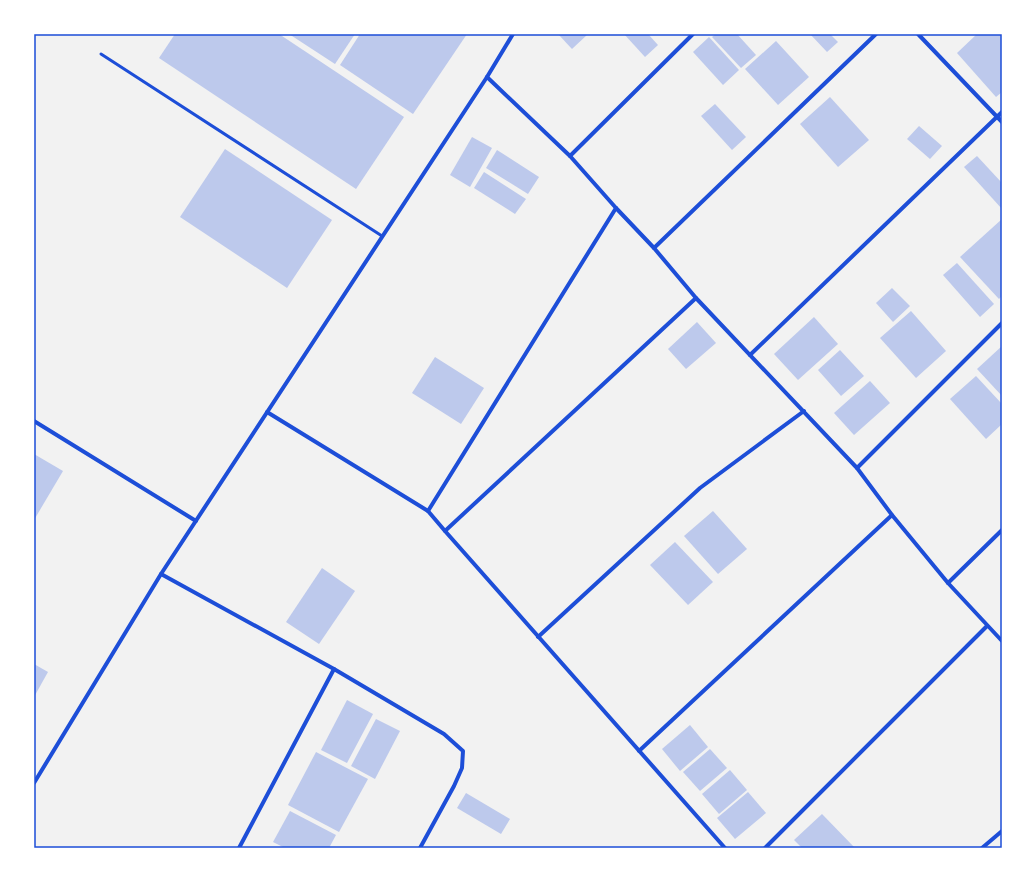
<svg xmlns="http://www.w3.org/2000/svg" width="1036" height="882" font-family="Manrope,sans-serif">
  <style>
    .building { fill: #bdc9ec }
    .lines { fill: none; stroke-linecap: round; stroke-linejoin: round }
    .service { stroke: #1d4ed8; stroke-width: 3 }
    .minor { stroke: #1d4ed8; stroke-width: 4 }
    .neatline { fill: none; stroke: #1d4ed8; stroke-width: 1.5 }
  </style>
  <rect width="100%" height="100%" fill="#f2f2f2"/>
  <g class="building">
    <polygon points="175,34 279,34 404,117 356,189 159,58"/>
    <polygon points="289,34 355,34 335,64"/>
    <polygon points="360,34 467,34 413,114 340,65"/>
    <polygon points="558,34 588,34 572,49"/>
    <polygon points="624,34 648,34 658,45 645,57"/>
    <polygon points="716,34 737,34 756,55 741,68 712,37"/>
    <polygon points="810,34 830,34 838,42 827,52"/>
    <polygon points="977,34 1002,34 1002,92 996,97 957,53"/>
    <polygon points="709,37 739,70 723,85 693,52"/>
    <polygon points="776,41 809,77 778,105 745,69"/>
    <polygon points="830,97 869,140 838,167 800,124"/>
    <polygon points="715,104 746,137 732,150 701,116"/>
    <polygon points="919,126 942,146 930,159 907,139"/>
    <polygon points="472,137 492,148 470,187 450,175"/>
    <polygon points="225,149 332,220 287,288 180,217"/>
    <polygon points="497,150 539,177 528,194 486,168"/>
    <polygon points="977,156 1002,183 1002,209 964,167"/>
    <polygon points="484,172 526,199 515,214 474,188"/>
    <polygon points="1002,219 1002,296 999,299 960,257"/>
    <polygon points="957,263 994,304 980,317 943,275"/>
    <polygon points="892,288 910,306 893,322 876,303"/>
    <polygon points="911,311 946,351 916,378 880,338"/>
    <polygon points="814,317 838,344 798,380 774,354"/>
    <polygon points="697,322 716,343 686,369 668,349"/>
    <polygon points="1002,346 1002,396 977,369"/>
    <polygon points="840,350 864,376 841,396 818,370"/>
    <polygon points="435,357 484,388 461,424 412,393"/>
    <polygon points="976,376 1002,404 1002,424 986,439 950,399"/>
    <polygon points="870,381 890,403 854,435 834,413"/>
    <polygon points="34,454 63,471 34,520"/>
    <polygon points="713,511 747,549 718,574 684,536"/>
    <polygon points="675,542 713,582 688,605 650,565"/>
    <polygon points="322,568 355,591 319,644 286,622"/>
    <polygon points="34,664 48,672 34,697"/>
    <polygon points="347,700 373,714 347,763 321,750"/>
    <polygon points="376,719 400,731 375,779 351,766"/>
    <polygon points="690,725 708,747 680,771 662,749"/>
    <polygon points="710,749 727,768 700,791 683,772"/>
    <polygon points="316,752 368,779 339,832 288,805"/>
    <polygon points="730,770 747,790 719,814 702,794"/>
    <polygon points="748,792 766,813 735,839 717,818"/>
    <polygon points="466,793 510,819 501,834 457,808"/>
    <polygon points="290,811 336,835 329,848 285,848 273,842"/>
    <polygon points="822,814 855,848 802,848 794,840"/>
  </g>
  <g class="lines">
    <polyline class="service" points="101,54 382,236"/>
    <g class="minor">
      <polyline points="918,34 1002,122"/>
      <polyline points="487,77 570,156 616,208 654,248 696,298 857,468 892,515 948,583 1002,641"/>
      <polyline points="570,156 693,34"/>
      <polyline points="654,248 876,34"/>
      <polyline points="750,355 1002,112"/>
      <polyline points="267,412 428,511 445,531 725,848"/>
      <polyline points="34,421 196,521"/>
      <polyline points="857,468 1002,323"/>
      <polyline points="428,511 616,208"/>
      <polyline points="445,531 696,298"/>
      <polyline points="161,574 334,669 444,734 463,751 462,768 454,786 420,848"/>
      <polyline points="948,583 1002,530"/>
      <polyline points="538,637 700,488 804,411"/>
      <polyline points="639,751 892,515"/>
      <polyline points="34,783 161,574 487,77 513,34"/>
      <polyline points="239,848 334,669"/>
      <polyline points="765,848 987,626"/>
      <polyline points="982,848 1002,831"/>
    </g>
  </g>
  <rect width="1036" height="882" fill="none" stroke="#ffffff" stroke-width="70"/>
  <rect x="35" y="35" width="966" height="812" class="neatline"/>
</svg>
